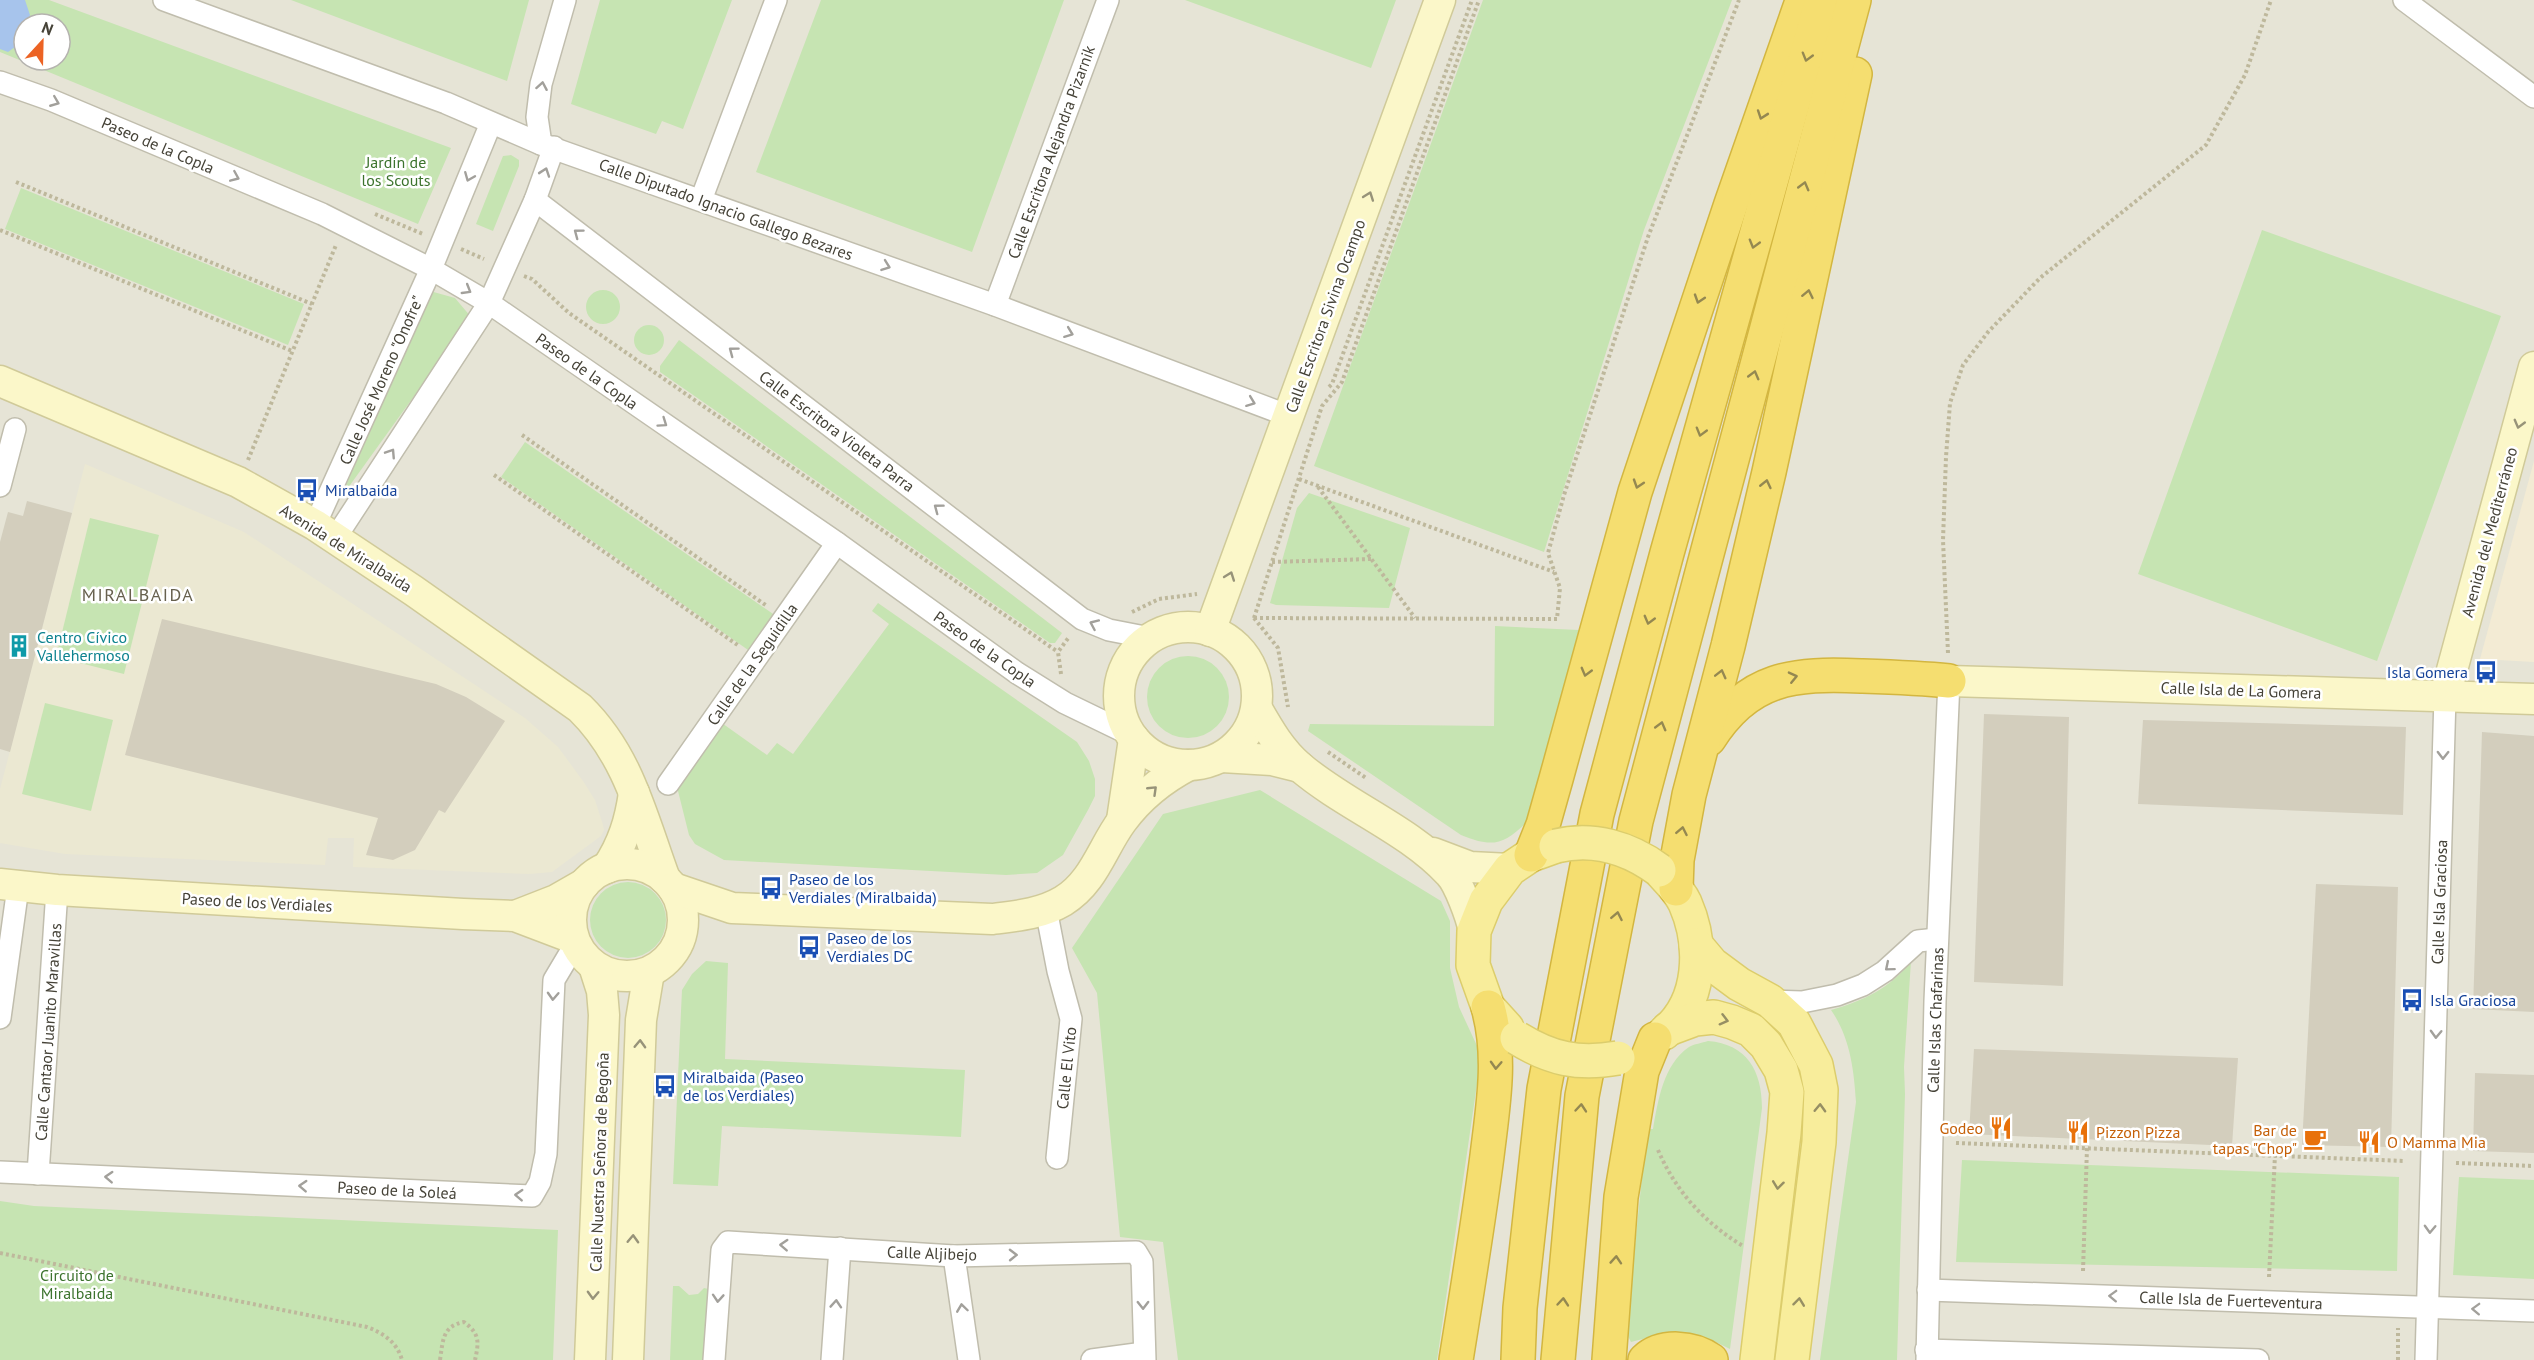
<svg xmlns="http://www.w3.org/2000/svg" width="2534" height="1360" font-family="'PT Sans',sans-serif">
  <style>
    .residential { fill: #e6e4d6; fill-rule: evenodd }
    .commercial { fill: #f3ebd4 }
    .education { fill: #ebe8d2 }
    .green { fill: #c6e4b2; fill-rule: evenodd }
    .water { fill: #a7c4ec }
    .building { fill: #d3cebd }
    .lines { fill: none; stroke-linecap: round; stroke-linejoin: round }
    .street-casing { stroke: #c0bdad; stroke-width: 24 }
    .secondary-casing { stroke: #d0ca99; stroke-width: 33 }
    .primary-casing { stroke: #dccd6c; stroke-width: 36 }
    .highway-casing { stroke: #d3b640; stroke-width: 36 }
    .path { stroke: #beb89c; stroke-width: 4; stroke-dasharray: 3 3; stroke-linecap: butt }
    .street { stroke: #fff; stroke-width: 21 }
    .secondary { stroke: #fbf7c9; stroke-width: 30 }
    .primary { stroke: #f8ed9b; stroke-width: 33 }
    .highway { stroke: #f5de70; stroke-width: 33 }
    .primary-bridge-casing { stroke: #dccd6c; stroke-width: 36; stroke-linecap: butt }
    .primary-bridge { stroke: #f8ed9b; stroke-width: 33 }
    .oneway { stroke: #948851 }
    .oneway2 { stroke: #a2a09b }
    .oneway3 { stroke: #979379 }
    .oneway4 { stroke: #968f64 }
    .labels { text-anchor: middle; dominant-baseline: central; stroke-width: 5; stroke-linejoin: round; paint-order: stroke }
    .street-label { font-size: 16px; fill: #454237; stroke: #fff }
    .park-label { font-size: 16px; fill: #3c732d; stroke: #fff }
    .transit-label { font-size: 16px; fill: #164399; stroke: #fff; text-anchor: start }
    .culture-label { font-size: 16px; fill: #0d838f; stroke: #fff; text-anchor: start }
    .food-label { font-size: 16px; fill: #c56008; stroke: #fff; text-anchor: end }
    .neighbourhood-label { font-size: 18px; letter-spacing: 1.5px; fill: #67614e; stroke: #fff }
  </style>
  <rect width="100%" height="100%" fill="#f2f1e7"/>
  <path class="residential" d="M0 0H2534V1360H0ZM24 24H60V60H24Z"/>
  <polygon class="commercial" points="2534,461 2534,662 2480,659"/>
  <polygon class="education" points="85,464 244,532 525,718 558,747 583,781 595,800 603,825 604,830 601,836 552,872 529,874 353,867 354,838 328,838 325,865 65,854 0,843 0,789"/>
  <g class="green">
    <path d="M0 0H49L451 148 418 224 0 52ZM24 24H60V60H24Z"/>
    <polygon points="291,0 529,0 507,81"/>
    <polygon points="600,0 732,0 683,129 662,121 656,134 571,104"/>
    <polygon points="821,0 1064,0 972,252 756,172"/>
    <polygon points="1185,0 1396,0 1371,68"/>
    <polygon points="1483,0 1732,0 1644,230 1544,552 1314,466"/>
    <polygon points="511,155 519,160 519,166 493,231 476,224 503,156"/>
    <polygon points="21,188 304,304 288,345 5,229"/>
    <polygon points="2262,230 2501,316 2377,661 2138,574"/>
    <circle cx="603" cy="307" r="17"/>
    <polygon points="430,291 455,298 471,317 340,499"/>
    <circle cx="649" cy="340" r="15"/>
    <polygon points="679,340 1062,633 1055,643 1050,643 660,372 660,366"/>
    <polygon points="525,442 776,616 751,652 501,477"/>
    <polygon points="1309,493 1410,528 1389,608 1276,605 1270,603 1297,508"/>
    <polygon points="90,518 159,535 124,674 56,657"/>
    <polygon points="878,603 1077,742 1089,761 1095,779 1095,796 1088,810 1063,855 1037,873 1006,875 724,860 695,844 689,835 676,783 719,721 767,755 777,743 793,754 889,624 872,611"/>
    <path d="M1495 626 1579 630 1528 821C1503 845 1493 848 1461 835L1308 731 1310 724 1494 726Z"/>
    <circle cx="1188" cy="697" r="41"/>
    <polygon points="45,703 113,720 91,811 22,794"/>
    <polygon points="1260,790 1441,901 1450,921 1450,968 1459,1007 1478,1048 1478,1077 1437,1360 1178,1360 1163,1242 1120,1237 1097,993 1072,948 1163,814"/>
    <circle cx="628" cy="920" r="38"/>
    <polygon points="706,961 728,963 725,1059 965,1070 961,1137 722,1126 718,1186 673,1184 682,990 692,974"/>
    <path d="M1911 961 1904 1067 1905 1094 1897 1360H1820L1856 1102C1854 1070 1850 1037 1831 1010 1863 1001 1891 988 1911 961Z"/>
    <path d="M1708 1041C1747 1044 1762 1071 1762 1108L1730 1349C1687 1327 1676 1331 1631 1342L1626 1332 1647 1129H1653C1658 1101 1663 1065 1689 1047 1694 1044 1702 1043 1708 1041Z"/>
    <polygon points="1962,1160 2399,1177 2397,1271 1956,1262"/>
    <polygon points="2459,1177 2534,1180 2534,1279 2453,1275"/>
    <polygon points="0,1201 34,1206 558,1230 553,1360 0,1360"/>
    <polygon points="673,1286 679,1286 689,1295 698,1294 704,1288 713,1290 709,1360 670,1360"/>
  </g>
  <polygon class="water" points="0,0 25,0 30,15 27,24 24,24 19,44 8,52 0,49"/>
  <g class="building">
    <polygon points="27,501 72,513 10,752 0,749 0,542 8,512 23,516"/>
    <polygon points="162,619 436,684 466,697 505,721 445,813 439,810 415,850 393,860 366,855 378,818 125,755"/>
    <polygon points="1984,714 2069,717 2063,986 1974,982"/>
    <polygon points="2143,720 2406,727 2403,815 2138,804"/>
    <polygon points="2482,732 2534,736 2534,1012 2473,1009"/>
    <polygon points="2316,884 2398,887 2391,1147 2302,1145"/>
    <polygon points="1974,1049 2238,1058 2232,1146 1969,1134"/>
    <polygon points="2475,1073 2534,1075 2534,1153 2473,1151"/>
  </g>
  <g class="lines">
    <g class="street-casing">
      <g id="street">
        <polyline points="164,0 446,103 541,144 995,305 1289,416"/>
        <polyline points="2404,0 2534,97"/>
        <polyline points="0,82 51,100 322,214 431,269 489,303 573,361 837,543 1017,673 1065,703 1131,735"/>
        <polyline points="541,144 537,117 541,84 565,0"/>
        <polyline points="535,200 1082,619 1109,630 1150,638"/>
        <polyline points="701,200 776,0"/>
        <polyline points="995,305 1108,0"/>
        <polyline points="0,486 15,429"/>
        <polyline points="315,525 431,269 491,123"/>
        <polyline points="336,537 489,303 535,200 554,147"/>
        <polyline points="668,784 837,543"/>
        <polyline points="1046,909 1058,971 1071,1019 1057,1158"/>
        <polyline points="1770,1001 1802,1002 1837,995 1863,985 1885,971 1918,941 1937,939"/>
        <polyline points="0,1018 18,887"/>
        <polyline points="0,1172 532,1196 540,1182 546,1154 554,980 576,943"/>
        <polyline points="38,1174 57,890"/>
        <polyline points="954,1256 969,1360"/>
        <polyline points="1928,1290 2534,1311"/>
        <polyline points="1926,1350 2258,1360"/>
        <polyline points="714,1360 722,1250 728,1242 954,1256 1136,1252 1142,1262 1145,1360"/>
        <polyline points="832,1360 840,1248"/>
        <polyline points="1092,1360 1144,1353"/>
        <polyline points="1927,1360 1935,1001 1949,681"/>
        <polyline points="2426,1360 2445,696"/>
      </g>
    </g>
    <g class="secondary-casing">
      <g id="secondary">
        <path d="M0 381 238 482 315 525 414 591 580 708C629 756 642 817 665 879"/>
        <circle cx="1188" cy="696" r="69"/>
        <polyline points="1210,631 1440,0"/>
        <polyline points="1949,681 2534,699"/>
        <polyline points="2445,696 2534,367"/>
        <path d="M1257 709C1269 730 1281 751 1300 767 1346 806 1408 829 1449 873 1459 883 1471 917 1474 931"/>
        <polyline points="1222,757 1272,760 1300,767"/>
        <polyline points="1122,820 1134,739"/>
        <polyline points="1433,853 1470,867 1510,869"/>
        <circle cx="627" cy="920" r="56"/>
        <path d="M607 868C623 844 630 821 634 793"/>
        <polyline points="0,884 57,890 463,914 515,916 573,938"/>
        <path d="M673 888 732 908 992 919C1017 916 1041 914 1063 901 1094 882 1102 848 1122 821 1139 798 1164 778 1189 765"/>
        <polyline points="515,916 556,900 584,884"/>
        <polyline points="590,1360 604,1015 602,991 594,966"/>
        <polyline points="628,1360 641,1020 649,972"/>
      </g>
    </g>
    <g class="primary-casing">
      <g id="primary">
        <path d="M1659 870C1668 880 1679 890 1685 903 1703 944 1703 1002 1664 1033"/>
        <polyline points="1696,945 1712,964 1739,984 1770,1001 1794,1023 1816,1065 1821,1090 1819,1142 1792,1360"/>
        <polyline points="1507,1028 1488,1007 1473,965 1474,931 1486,901 1510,869 1531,855 1556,846"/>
        <polyline points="1668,1029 1695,1019 1714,1017 1732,1022 1751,1030 1766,1045 1781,1070 1787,1092 1784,1133 1757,1360"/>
      </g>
    </g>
    <g class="highway-casing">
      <g id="highway">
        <path d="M1709 739C1748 677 1794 673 1861 676 1890 677 1920 678 1949 681"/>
        <polyline points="1531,855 1543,825 1556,779 1635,492 1731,204 1800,7"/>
        <polyline points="1676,889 1677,860 1689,795 1728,646 1769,472 1855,74"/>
        <path d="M1456 1360C1467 1292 1478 1225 1487 1156 1493 1106 1502 1057 1488 1007"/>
        <polyline points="1518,1360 1520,1308 1544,1089 1597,814 1667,553 1822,0"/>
        <polyline points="1558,1360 1582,1096 1636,821 1854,0"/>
        <polyline points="1609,1360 1621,1197 1642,1071 1655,1039"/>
        <path d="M1645 1360C1662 1344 1693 1347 1711 1360"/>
      </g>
    </g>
    <g class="path">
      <polyline points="16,182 312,304"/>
      <polyline points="375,214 423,234"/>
      <polyline points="0,230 292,351"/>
      <polyline points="461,249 484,259"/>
      <polyline points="524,276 532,279 569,313 1058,652"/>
      <polyline points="1329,387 1332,384 1472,0"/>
      <polyline points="522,435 767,606"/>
      <polyline points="248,460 336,245"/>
      <polyline points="494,475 739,646"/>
      <polyline points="1299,479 1554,572"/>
      <polyline points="1318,487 1415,618"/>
      <polyline points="1272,562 1371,559"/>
      <polyline points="1132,612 1159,599 1197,594"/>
      <polyline points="1254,618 1557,619 1560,588 1548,553 1564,495 1648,237 1739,0"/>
      <polyline points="1254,618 1322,406 1342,382 1479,0"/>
      <polyline points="1254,618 1278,648 1288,707"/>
      <polyline points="1948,653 1943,540 1946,457 1950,403 1963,365 1988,332 2040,278 2206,145 2245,75 2271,0"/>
      <polyline points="1061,674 1058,652 1069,637"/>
      <polyline points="1328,752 1366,778"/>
      <polyline points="1956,1143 2404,1161"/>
      <path d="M1658 1150C1676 1192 1705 1223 1743 1246"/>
      <polyline points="2456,1163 2534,1166"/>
      <path d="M0 1253 367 1327C383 1333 397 1342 402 1360"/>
      <polyline points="2083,1271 2087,1148"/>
      <polyline points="2269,1277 2275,1155"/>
      <path d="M440 1360C443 1341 442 1326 464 1322 480 1334 479 1342 475 1360"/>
      <polyline points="2398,1360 2398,1328"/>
    </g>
    <use href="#street" class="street"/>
    <use href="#secondary" class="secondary"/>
    <use href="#primary" class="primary"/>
    <use href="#highway" class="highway"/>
    <g class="primary-bridge-casing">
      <g id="primary-bridge">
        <path d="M1556 846C1593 837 1629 848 1659 870"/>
        <path d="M1517 1038C1551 1059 1578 1065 1618 1058"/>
      </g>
    </g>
    <use href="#primary-bridge" class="primary-bridge"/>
  </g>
  <defs><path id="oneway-chevron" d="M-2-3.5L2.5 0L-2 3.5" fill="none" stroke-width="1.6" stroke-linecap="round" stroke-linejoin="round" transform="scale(1.5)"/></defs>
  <g class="oneway">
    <use href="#oneway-chevron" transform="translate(1807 57) rotate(106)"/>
    <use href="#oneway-chevron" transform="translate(1762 115) rotate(109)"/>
    <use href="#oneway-chevron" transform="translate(1804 186) rotate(-75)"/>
    <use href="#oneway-chevron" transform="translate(1754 244) rotate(106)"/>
    <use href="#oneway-chevron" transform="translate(1808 294) rotate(-78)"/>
    <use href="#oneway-chevron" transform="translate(1699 299) rotate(108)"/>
    <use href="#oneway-chevron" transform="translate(1754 375) rotate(-75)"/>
    <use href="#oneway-chevron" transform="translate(1701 432) rotate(106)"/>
    <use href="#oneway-chevron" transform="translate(1638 484) rotate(108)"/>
    <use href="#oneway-chevron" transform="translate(1766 484) rotate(-77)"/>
    <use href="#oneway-chevron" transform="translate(1649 620) rotate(105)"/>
    <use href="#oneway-chevron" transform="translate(1586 672) rotate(105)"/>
    <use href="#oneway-chevron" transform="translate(1721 674) rotate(-76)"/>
    <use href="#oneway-chevron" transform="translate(1793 677) rotate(-13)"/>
    <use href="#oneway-chevron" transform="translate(1661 726) rotate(-75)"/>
    <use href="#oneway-chevron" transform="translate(1682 831) rotate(-79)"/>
    <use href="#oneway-chevron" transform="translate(1617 916) rotate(-79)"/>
    <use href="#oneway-chevron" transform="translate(1496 1065) rotate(93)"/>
    <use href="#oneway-chevron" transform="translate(1581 1108) rotate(-85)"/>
    <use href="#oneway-chevron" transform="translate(1616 1260) rotate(-86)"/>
    <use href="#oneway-chevron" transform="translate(1563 1302) rotate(-85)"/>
  </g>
  <g class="oneway2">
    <use href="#oneway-chevron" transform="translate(542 86) rotate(-80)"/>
    <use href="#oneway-chevron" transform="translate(55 102) rotate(22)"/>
    <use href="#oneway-chevron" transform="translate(545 172) rotate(-71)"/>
    <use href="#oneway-chevron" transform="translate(235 177) rotate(23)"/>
    <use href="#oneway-chevron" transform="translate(469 177) rotate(112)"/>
    <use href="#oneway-chevron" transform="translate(578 233) rotate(-143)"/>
    <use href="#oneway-chevron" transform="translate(886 266) rotate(20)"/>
    <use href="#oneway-chevron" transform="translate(467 290) rotate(31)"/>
    <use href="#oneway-chevron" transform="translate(1069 333) rotate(21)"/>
    <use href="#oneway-chevron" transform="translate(733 351) rotate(-143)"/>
    <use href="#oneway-chevron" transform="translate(1251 402) rotate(21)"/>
    <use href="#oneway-chevron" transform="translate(663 423) rotate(35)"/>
    <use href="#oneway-chevron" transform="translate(391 453) rotate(-57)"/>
    <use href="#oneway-chevron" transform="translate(938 508) rotate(-143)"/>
    <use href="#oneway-chevron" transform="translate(1094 624) rotate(-156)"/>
    <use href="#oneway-chevron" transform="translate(2443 755) rotate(91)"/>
    <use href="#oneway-chevron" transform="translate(1889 967) rotate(140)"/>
    <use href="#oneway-chevron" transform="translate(553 996) rotate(93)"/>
    <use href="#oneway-chevron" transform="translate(2436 1034) rotate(92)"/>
    <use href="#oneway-chevron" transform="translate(109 1177) rotate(-177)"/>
    <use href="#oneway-chevron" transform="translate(303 1186) rotate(-177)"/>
    <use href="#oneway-chevron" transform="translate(519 1195) rotate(-177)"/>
    <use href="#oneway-chevron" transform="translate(2430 1229) rotate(92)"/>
    <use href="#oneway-chevron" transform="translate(784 1245) rotate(-177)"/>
    <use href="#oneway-chevron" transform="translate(1013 1255) rotate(-1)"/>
    <use href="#oneway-chevron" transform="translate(2113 1296) rotate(-178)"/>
    <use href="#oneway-chevron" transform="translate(718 1298) rotate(94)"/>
    <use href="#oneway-chevron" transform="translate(836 1304) rotate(-86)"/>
    <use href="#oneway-chevron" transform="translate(1143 1305) rotate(89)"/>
    <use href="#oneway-chevron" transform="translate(962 1308) rotate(-98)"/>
    <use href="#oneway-chevron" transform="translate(2476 1309) rotate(-178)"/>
  </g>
  <g class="oneway3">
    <use href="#oneway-chevron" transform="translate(1369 196) rotate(-70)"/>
    <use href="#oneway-chevron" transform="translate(2519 424) rotate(105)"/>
    <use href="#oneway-chevron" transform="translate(1230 576) rotate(-70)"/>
    <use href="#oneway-chevron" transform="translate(1153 790) rotate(-44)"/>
    <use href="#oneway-chevron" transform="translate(640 1044) rotate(-88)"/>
    <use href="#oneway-chevron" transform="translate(633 1239) rotate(-88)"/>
    <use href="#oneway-chevron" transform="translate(593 1295) rotate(92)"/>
  </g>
  <g class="oneway4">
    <use href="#oneway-chevron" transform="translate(1724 1020) rotate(15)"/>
    <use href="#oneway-chevron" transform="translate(1820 1108) rotate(-88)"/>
    <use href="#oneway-chevron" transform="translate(1778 1185) rotate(97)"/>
    <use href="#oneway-chevron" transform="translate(1799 1302) rotate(-83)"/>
  </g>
  <defs>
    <g id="bus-bare" transform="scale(1.8)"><path d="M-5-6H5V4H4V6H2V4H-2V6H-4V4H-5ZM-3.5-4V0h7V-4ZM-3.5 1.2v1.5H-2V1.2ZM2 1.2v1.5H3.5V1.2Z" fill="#1a4fb4" stroke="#fff" stroke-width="2.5" paint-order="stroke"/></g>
    <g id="building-bare" transform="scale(1.8)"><path d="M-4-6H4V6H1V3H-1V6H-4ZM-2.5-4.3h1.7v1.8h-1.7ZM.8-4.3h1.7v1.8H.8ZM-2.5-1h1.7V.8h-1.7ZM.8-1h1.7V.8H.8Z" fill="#0f9aa8" stroke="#fff" stroke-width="2.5" paint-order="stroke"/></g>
    <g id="restaurant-bare" transform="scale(1.8)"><path d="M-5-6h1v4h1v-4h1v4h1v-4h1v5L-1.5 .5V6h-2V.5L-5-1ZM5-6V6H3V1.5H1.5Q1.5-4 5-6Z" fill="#e8710a" stroke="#fff" stroke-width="2.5" paint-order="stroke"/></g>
    <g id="cafe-bare" transform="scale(1.8)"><path d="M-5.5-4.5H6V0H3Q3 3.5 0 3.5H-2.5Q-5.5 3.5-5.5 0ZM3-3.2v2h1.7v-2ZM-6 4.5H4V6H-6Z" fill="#e8710a" stroke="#fff" stroke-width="2.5" paint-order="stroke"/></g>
  </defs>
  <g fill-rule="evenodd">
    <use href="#bus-bare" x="307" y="490"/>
    <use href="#building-bare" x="19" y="646"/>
    <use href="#bus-bare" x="2486" y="672"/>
    <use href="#bus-bare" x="771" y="888"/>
    <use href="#bus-bare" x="809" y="947"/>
    <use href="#bus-bare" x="2412" y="1000"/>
    <use href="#bus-bare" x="665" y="1086"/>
    <use href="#restaurant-bare" x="2001" y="1128"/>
    <use href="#restaurant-bare" x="2078" y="1132"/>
    <use href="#cafe-bare" x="2315" y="1139"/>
    <use href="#restaurant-bare" x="2369" y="1142"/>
  </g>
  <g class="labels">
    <g class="street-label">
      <text transform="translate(158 145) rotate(23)">Paseo de la Copla</text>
      <text transform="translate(1051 152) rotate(-70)">Calle Escritora Alejandra Pizarnik</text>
      <text transform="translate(726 209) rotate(20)">Calle Diputado Ignacio Gallego Bezares</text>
      <text transform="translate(1325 316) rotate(-70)">Calle Escritora Sivina Ocampo</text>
      <text transform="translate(587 371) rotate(35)">Paseo de la Copla</text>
      <text transform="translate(381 380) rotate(-66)">Calle José Moreno "Onofre"</text>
      <text transform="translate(837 431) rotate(37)">Calle Escritora Violeta Parra</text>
      <text transform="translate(2489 532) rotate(-75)">Avenida del Mediterráneo</text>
      <text transform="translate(346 548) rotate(32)">Avenida de Miralbaida</text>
      <text transform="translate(985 649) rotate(35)">Paseo de la Copla</text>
      <text transform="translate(752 664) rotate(-55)">Calle de la Seguidilla</text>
      <text transform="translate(2241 690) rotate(2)">Calle Isla de La Gomera</text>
      <text transform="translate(257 902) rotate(3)">Paseo de los Verdiales</text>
      <text transform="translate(2439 902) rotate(-88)">Calle Isla Graciosa</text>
      <text transform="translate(1935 1020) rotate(-88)">Calle Islas Chafarinas</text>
      <text transform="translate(48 1032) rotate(-86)">Calle Cantaor Juanito Maravillas</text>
      <text transform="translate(1066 1068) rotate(-84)">Calle El Vito</text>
      <text transform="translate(599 1162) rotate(-88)">Calle Nuestra Señora de Begoña</text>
      <text transform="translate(397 1190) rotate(3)">Paseo de la Soleá</text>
      <text transform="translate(932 1253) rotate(2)">Calle Aljibejo</text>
      <text transform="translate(2231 1300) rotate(2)">Calle Isla de Fuerteventura</text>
    </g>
    <g class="park-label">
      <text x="396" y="162">Jardín de<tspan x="396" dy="18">los Scouts</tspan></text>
      <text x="77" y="1275">Circuito de<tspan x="77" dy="18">Miralbaida</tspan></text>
    </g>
    <g class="transit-label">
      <text x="325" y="490">Miralbaida</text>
      <text x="2468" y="672" text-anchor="end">Isla Gomera</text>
      <text x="789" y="879">Paseo de los<tspan x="789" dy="18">Verdiales (Miralbaida)</tspan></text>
      <text x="827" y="938">Paseo de los<tspan x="827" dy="18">Verdiales DC</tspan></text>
      <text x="2430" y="1000">Isla Graciosa</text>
      <text x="683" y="1077">Miralbaida (Paseo<tspan x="683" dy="18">de los Verdiales)</tspan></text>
    </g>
    <g class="culture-label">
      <text x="37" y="637">Centro Cívico<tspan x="37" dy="18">Vallehermoso</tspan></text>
    </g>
    <g class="food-label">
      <text x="1983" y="1128">Godeo</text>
      <text x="2297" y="1130">Bar de<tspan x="2297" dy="18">tapas "Chop"</tspan></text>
      <text x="2096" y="1132" text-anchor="start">Pizzon Pizza</text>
      <text x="2387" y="1142" text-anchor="start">O Mamma Mia</text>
    </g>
    <g class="neighbourhood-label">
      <text x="138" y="594">MIRALBAIDA</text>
    </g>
  </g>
  <g transform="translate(42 42) rotate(22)"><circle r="28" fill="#ffffff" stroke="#b5b3af" stroke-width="1.5"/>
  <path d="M0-4.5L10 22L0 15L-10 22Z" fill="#ec6324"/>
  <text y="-9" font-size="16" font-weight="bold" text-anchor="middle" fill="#454237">N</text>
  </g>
</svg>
